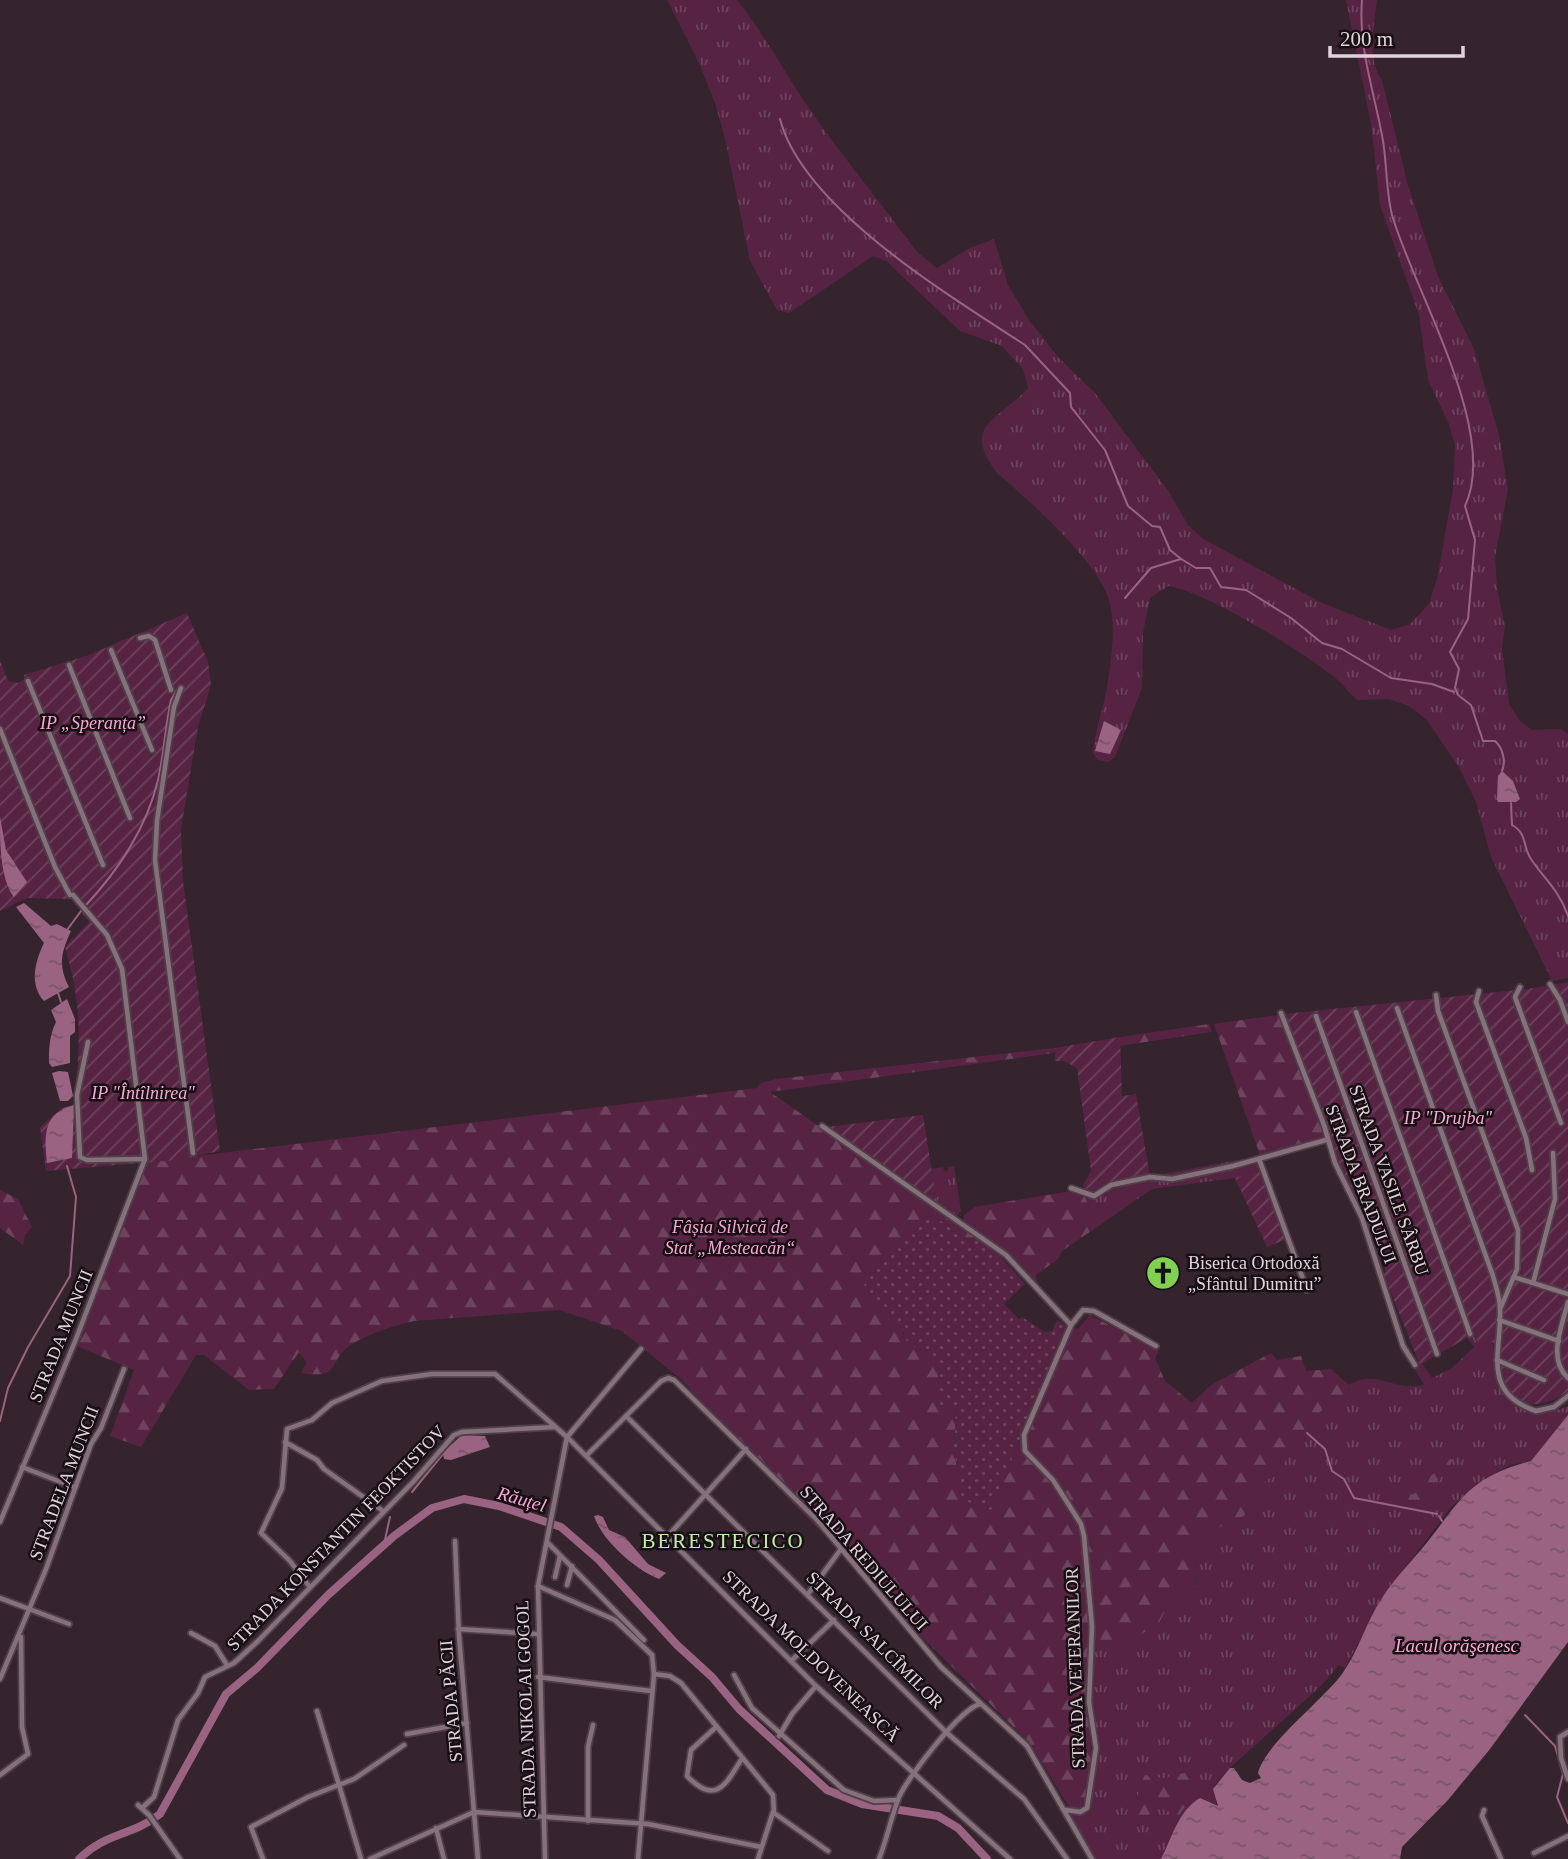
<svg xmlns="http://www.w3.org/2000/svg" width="1568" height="1859" font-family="'Times New Roman',serif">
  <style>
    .grass { fill: url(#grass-tufts) }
    .forest { fill: url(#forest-firs) }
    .park { fill: url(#park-dots) }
    .garden { fill: url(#garden-furrows) }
    .water { fill: url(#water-ripples) }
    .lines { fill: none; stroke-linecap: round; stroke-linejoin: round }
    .stream { stroke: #9a6382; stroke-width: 2 }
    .river { stroke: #9a6382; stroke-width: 8 }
    .minor-casing { stroke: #4f4048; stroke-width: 8 }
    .minor { stroke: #86707c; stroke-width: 4.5 }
    .labels { text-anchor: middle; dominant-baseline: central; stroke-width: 5; stroke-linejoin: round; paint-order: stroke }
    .park-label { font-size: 18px; font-style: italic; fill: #faa7d6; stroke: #170f13 }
    .street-label { font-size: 18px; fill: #e0d4da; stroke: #170f13 }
    .poi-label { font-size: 18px; fill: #e0d4da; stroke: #170f13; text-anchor: start }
    .water-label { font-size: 19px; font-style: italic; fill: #fca8d7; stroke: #170f13 }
    .quarter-label { font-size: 21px; letter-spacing: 2px; fill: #c1edaa; stroke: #170f13 }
  </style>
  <defs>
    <pattern id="grass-tufts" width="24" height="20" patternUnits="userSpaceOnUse" patternTransform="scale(1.75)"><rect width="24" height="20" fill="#562442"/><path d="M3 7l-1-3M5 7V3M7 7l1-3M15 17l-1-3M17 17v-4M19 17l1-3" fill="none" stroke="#6e435d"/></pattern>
    <pattern id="forest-firs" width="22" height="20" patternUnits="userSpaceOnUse" patternTransform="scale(1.75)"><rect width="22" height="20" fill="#562442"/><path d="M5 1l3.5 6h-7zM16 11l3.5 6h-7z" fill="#6e435d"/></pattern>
    <pattern id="park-dots" width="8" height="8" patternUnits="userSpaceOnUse" patternTransform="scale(1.75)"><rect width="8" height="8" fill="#562442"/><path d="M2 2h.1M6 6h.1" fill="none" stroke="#6e435d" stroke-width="1.8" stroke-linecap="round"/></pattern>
    <pattern id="garden-furrows" width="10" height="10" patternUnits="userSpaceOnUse" patternTransform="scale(1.75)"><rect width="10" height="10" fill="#562442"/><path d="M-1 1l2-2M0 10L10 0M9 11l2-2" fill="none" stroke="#6e435d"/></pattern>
    <pattern id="water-ripples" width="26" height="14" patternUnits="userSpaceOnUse" patternTransform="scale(1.75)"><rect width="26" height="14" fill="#9a6382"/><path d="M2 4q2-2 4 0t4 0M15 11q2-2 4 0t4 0" fill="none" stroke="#775568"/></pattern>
  </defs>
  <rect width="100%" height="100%" fill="#35232d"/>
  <g class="grass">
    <path d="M667 0H737C764 33 784 72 808 107 842 156 881 203 917 252L937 268 970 248 994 239 1008 285 1029 320 1059 358 1095 393 1169 492 1188 525 1203 539 1322 603 1391 630 1410 624 1429 604 1438 575 1453 489 1455 446 1449 424 1428 380 1419 315 1380 205 1371 124 1346 0H1377C1374 26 1366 57 1382 80L1407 182 1438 276 1474 349 1499 435 1508 489 1495 557 1497 589 1505 626 1502 648 1509 704 1519 720 1532 730 1561 729 1568 734V978L1552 981 1491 857 1476 802 1458 766 1427 720 1409 706 1389 699 1358 700C1349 695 1346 687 1339 681 1307 654 1207 592 1168 586L1150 598 1143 633 1142 688 1115 757 1109 762 1098 760 1093 753C1095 728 1105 705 1108 680 1112 654 1116 626 1109 600 1099 563 1028 499 997 473 960 424 999 421 1028 388L1023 369 1002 346 960 331 886 261 873 256 789 313 777 310 750 261 725 138 715 103 699 63Z"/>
    <polygon points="1254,1157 1259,1169 1235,1178 1152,1189 1097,1227 1085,1197 1071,1191"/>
    <polygon points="954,1166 961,1211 956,1217 937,1204 930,1169 943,1167 944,1171 948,1170 948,1167"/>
    <path d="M1472 1335 1492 1342C1495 1353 1493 1364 1495 1376 1503 1408 1541 1420 1568 1406V1415L1531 1461 1510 1465 1486 1479 1452 1506 1382 1598 1345 1668 1339 1665 1322 1685 1230 1768 1214 1786 1217 1807 1200 1798 1164 1859H1092L1066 1809 1084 1810 1096 1748 1089 1716 1091 1653C1143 1638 1146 1634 1176 1590L1197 1591 1195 1556 1199 1544 1224 1524 1244 1516 1263 1483 1277 1472 1316 1417 1331 1400 1348 1394 1349 1385C1377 1368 1392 1392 1424 1385L1414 1368 1422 1363 1432 1378 1452 1368 1474 1347 1467 1338Z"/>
  </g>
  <g class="forest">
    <polygon points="1284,1014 1329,1143 1262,1161 1214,1024"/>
    <polygon points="1209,1024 1212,1032 1119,1046 1120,1037"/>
    <path d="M1055 1048 1054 1053 770 1092 975 1236 972 1243 926 1211 902 1336 931 1362 940 1366 937 1383 956 1408 954 1445 961 1499 991 1511 1065 1325 1078 1329 1090 1315 1159 1351 1155 1358 1165 1381 1192 1403 1211 1385 1271 1353 1277 1360 1301 1356 1306 1371 1331 1369 1349 1385 1348 1394 1331 1400 1316 1417 1277 1472 1263 1483 1244 1516 1224 1524 1199 1544 1195 1556 1197 1591H1176L1155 1630 1149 1629 1136 1638 1091 1654C1090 1668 1088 1683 1088 1698 1089 1734 1097 1772 1082 1807L1076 1810 1070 1808 1029 1742 901 1617 873 1585 745 1454 683 1381 622 1331 559 1310 414 1321C393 1326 366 1334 348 1347 328 1363 341 1379 301 1373L307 1363 299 1352 274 1389 249 1390 204 1355H196L141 1447 110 1436 134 1370 77 1346 146 1162 757 1088 761 1083 776 1079Z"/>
    <polygon points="0,1190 18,1199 32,1227 25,1235 23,1245 0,1228"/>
    <polygon points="1071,1191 1085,1197 1097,1227 1062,1251 1058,1259 1036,1275 1037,1284 1007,1253 963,1220 964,1215 975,1207"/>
    <path d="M1446 1459H1452L1450 1468 1438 1478 1423 1501 1400 1506 1401 1498C1417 1493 1425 1493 1430 1476L1440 1470Z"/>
    <path d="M1188 1772C1198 1787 1188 1805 1178 1816L1157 1806 1143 1821 1135 1817 1139 1787 1145 1775 1163 1778Z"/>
  </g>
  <polygon class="park" points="926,1211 972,1243 975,1236 1001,1257 1025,1284 1004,1304 1019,1319 1022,1317 1045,1332 1052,1331 1057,1320 1065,1325 991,1511 961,1499 954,1447 956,1408 940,1408 937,1383 940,1366 931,1362 902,1336 904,1333 864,1285"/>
  <g class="garden">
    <path d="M187 613 208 662 211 685 198 727 181 829 183 881 220 1151 176 1160 46 1171 40 1127 62 1108 74 1105C80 1043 83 1008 65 947L89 922 71 899 27 898 0 911V660L8 681 18 683 25 679 24 675 86 656Z"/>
    <path d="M1568 982V1391C1534 1415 1507 1406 1499 1364L1495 1362V1344L1492 1342 1481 1344 1472 1335 1420 1365 1383 1273 1386 1272 1375 1240 1329 1143 1284 1014 1527 989Z"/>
    <polygon points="1120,1037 1122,1096 1136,1094 1150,1176 1084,1189 1083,1185 1091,1171 1077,1068 1064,1061 1055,1061 1055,1048"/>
    <polygon points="923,1115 937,1204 827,1127"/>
    <polygon points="1259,1169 1287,1239 1267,1247 1235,1178"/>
  </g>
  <g class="water">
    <polygon points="1104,721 1121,730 1110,754 1095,751"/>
    <polygon points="1502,771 1513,781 1520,799 1516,802 1498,802 1497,799 1498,776"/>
    <path d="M0 817 6 850 27 882 14 897C0 879 0 842 0 817Z"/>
    <path d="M24 903 51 926 57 924 71 931C61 953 58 965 69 987L44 1001C29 985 35 961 44 943L16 907Z"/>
    <path d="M67 999 75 1019V1032L70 1036V1063L52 1067 49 1063C49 1049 49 1036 56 1022L51 1010Z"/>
    <polygon points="59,1071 68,1072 73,1096 68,1101 60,1101 52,1073"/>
    <path d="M74 1105 72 1158 47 1163C44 1135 43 1113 74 1105Z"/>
    <path d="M1568 1415V1642L1490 1749 1448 1800 1402 1847 1400 1859H1161C1172 1838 1178 1811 1200 1798L1218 1806 1213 1789 1230 1768H1234L1242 1780 1250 1783 1261 1778 1258 1773C1265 1744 1322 1701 1342 1674 1359 1650 1366 1622 1382 1598 1393 1581 1406 1567 1419 1552 1460 1504 1463 1479 1531 1461Z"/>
    <polygon points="462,1435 485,1436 490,1447 451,1460 444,1459 443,1452"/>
    <path d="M598 1515 603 1517 609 1530 625 1537 648 1564 666 1573 659 1579C636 1570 602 1541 594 1516Z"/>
  </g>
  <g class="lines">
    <g class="stream">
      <path d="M1362 0C1358 49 1375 94 1383 141 1387 165 1386 191 1392 215 1414 291 1500 432 1465 506L1475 540 1468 619 1450 652 1459 669 1455 688 1458 695 1471 705 1483 741H1495C1503 748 1506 762 1502 771"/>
      <path d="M780 119C803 208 950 296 1025 345L1070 393 1071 407 1105 450 1128 506 1152 526 1160 527 1170 550 1181 559"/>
      <polyline points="1125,598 1151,568 1181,559 1196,568 1210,568 1221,587 1246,590 1291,618 1322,643 1342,649 1391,678 1432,684 1454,692"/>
      <path d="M1511 803 1512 825C1528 834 1522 846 1531 859 1545 880 1559 890 1568 916"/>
      <path d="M86 905C118 871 147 827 158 780 164 754 165 727 171 700L177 690"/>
      <polyline points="67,930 81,911"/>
      <polyline points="58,993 61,1002"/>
      <polyline points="0,1421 8,1388 28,1347 70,1276 76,1197 67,1166"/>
      <polyline points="1307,1433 1325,1449 1332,1471 1344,1479 1354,1498 1437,1514"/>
      <polyline points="412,1492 443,1454"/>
      <polyline points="1439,1516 1442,1521"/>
      <polyline points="384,1544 390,1517"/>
      <polyline points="1525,1715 1555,1746 1563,1774 1557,1797 1568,1823"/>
    </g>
    <path class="river" d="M79 1859C106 1832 133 1836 160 1814L226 1694 257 1668 328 1595 394 1536 432 1508 464 1499 499 1506 561 1527 599 1560 677 1645 712 1677 739 1709 827 1790 862 1804 938 1816 958 1828 987 1859"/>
    <g class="minor-casing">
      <g id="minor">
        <polyline points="140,638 149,636 155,640 171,690"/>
        <polyline points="111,650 152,750"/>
        <polyline points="69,665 130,818"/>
        <polyline points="28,681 103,865"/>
        <polyline points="181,688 174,707 157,821 155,860 193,1153"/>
        <polyline points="0,729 55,867 70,895"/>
        <polyline points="1550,984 1560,1000 1568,1022"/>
        <polyline points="1520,987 1515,997 1561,1123"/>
        <polyline points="1479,991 1476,1002 1526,1138 1532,1170"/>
        <polyline points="1436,995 1438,1011 1518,1230 1517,1269 1501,1307"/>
        <path d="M1397 1008 1493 1276C1496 1287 1500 1298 1500 1309 1502 1351 1480 1392 1536 1411L1554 1407 1568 1396"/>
        <polyline points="1356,1012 1470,1334"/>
        <polyline points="1281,1013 1324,1125 1335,1163 1362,1218 1403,1346 1415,1365"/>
        <polyline points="1316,1016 1437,1354"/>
        <polyline points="88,1042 77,1095 80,1157 87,1160 145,1159"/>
        <polyline points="822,1126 1006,1255 1071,1325"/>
        <polyline points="1259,1159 1307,1290"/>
        <polyline points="1071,1188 1094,1196 1111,1185 1150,1177 1172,1179 1233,1166 1326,1140"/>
        <polyline points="1514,1277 1568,1294"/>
        <polyline points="1533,1283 1555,1199 1553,1153"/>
        <path d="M1568 1302C1562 1326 1547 1359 1568 1378"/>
        <polyline points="1499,1320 1559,1341"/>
        <polyline points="1497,1360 1544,1380"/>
        <polyline points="626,1416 947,1733 1024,1799 1067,1859"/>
        <polyline points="285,1442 317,1460 324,1469 383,1511"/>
        <polyline points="587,1455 661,1381 668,1378 674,1380 817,1520 941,1667 1027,1746 1092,1859"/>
        <polyline points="22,1467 74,1487"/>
        <polyline points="0,1522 76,1339 145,1159 122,969 107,935 73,895"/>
        <polyline points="668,1536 746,1449"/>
        <polyline points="455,1541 459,1636 478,1859"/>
        <polyline points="548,1543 644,1640"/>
        <polyline points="555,1577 560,1556"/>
        <polyline points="567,1585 572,1566"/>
        <polyline points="309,1586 290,1561 261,1533 282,1488 287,1429 312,1420 332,1403 382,1381 432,1374 495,1374 567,1437 816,1686 1010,1859"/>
        <polyline points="538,1586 615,1620 652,1655 654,1674 638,1859"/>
        <polyline points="808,1594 841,1549"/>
        <polyline points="0,1598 69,1624"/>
        <polyline points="458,1629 537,1634"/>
        <polyline points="191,1633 215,1646 227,1665"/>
        <polyline points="791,1661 834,1620"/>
        <polyline points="654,1674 670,1676 681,1683 773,1795 774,1813 828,1851"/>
        <polyline points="734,1675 752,1708 844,1790 874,1801 898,1800"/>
        <polyline points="538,1677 651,1691"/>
        <polyline points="0,1679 46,1569 91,1444 101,1428 124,1369"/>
        <polyline points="317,1711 361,1859"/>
        <path d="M715 1728 691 1750 687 1776C715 1805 725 1786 741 1760"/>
        <polyline points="1568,1732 1560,1737 1561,1758 1568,1779"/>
        <polyline points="407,1734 467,1723"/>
        <polyline points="779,1736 792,1714 816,1686"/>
        <polyline points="0,1775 28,1754 22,1727 21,1637"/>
        <polyline points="138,1805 149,1815 180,1859"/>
        <polyline points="142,1808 154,1797 178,1720 198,1693 205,1677 234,1663 258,1641 413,1482 454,1435 462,1432 555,1427"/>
        <polyline points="1066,1810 1080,1812 1087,1808 1096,1748 1089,1702 1092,1627 1084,1536 1081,1524 1053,1480 1025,1451 1024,1435 1071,1325 1083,1310 1094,1311 1156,1346"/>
        <polyline points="1484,1810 1482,1816 1501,1859"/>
        <polyline points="588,1821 588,1747 593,1725"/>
        <polyline points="436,1828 444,1859"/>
        <polyline points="1534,1853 1568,1836"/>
        <polyline points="263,1859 251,1827 308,1797 354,1779 404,1745"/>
        <polyline points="370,1859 474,1812 648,1824 761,1847"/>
        <polyline points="545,1859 538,1586 567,1437 641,1349"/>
        <polyline points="758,1859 773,1812"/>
        <path d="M879 1859C887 1839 891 1817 899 1797 908 1777 960 1709 980 1704"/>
      </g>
    </g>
    <use href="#minor" class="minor"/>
  </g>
  <defs>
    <g id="church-disc" transform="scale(1.75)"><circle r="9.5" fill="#82d04f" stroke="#170f13"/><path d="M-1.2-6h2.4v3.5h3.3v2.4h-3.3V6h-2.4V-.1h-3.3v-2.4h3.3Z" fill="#111"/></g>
  </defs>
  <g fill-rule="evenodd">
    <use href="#church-disc" x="1163" y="1273"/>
  </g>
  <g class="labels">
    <g class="park-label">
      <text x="93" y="723">IP „Speranța”</text>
      <text x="143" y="1093">IP "Întîlnirea"</text>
      <text x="1448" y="1118">IP "Drujba"</text>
      <text x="730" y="1227">Fâșia Silvică de<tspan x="730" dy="21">Stat „Mesteacăn“</tspan></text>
    </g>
    <g class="street-label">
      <text transform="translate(1389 1180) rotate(70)">STRADA VASILE SÂRBU</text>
      <text transform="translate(1361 1184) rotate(69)">STRADA BRADULUI</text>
      <text transform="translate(61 1336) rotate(-68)">STRADA MUNCII</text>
      <text transform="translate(64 1483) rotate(-69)">STRADELA MUNCII</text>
      <text transform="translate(336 1538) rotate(-46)">STRADA KONSTANTIN FEOKTISTOV</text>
      <text transform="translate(864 1558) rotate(49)">STRADA REDIULULUI</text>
      <text transform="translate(875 1640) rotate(45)">STRADA SALCÎMILOR</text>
      <text transform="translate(811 1656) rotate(44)">STRADA MOLDOVENEASCĂ</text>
      <text transform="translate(1075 1668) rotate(-92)">STRADA VETERANILOR</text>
      <text transform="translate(451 1701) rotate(-95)">STRADA PĂCII</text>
      <text transform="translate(526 1709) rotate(-92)">STRADA NIKOLAI GOGOL</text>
    </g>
    <g class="poi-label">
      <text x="1188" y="1263">Biserica Ortodoxă<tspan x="1188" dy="21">„Sfântul Dumitru”</tspan></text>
    </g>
    <g class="water-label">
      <text transform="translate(522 1499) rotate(16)">Răuțel</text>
      <text x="1457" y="1645">Lacul orăşenesc</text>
    </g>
    <g class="quarter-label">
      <text x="723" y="1541">BERESTECICO</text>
    </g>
  </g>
  <path d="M1330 46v10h133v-10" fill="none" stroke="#e0d4da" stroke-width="3.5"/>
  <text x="1340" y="46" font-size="21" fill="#e0d4da" stroke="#170f13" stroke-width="5" paint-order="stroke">200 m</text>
</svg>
